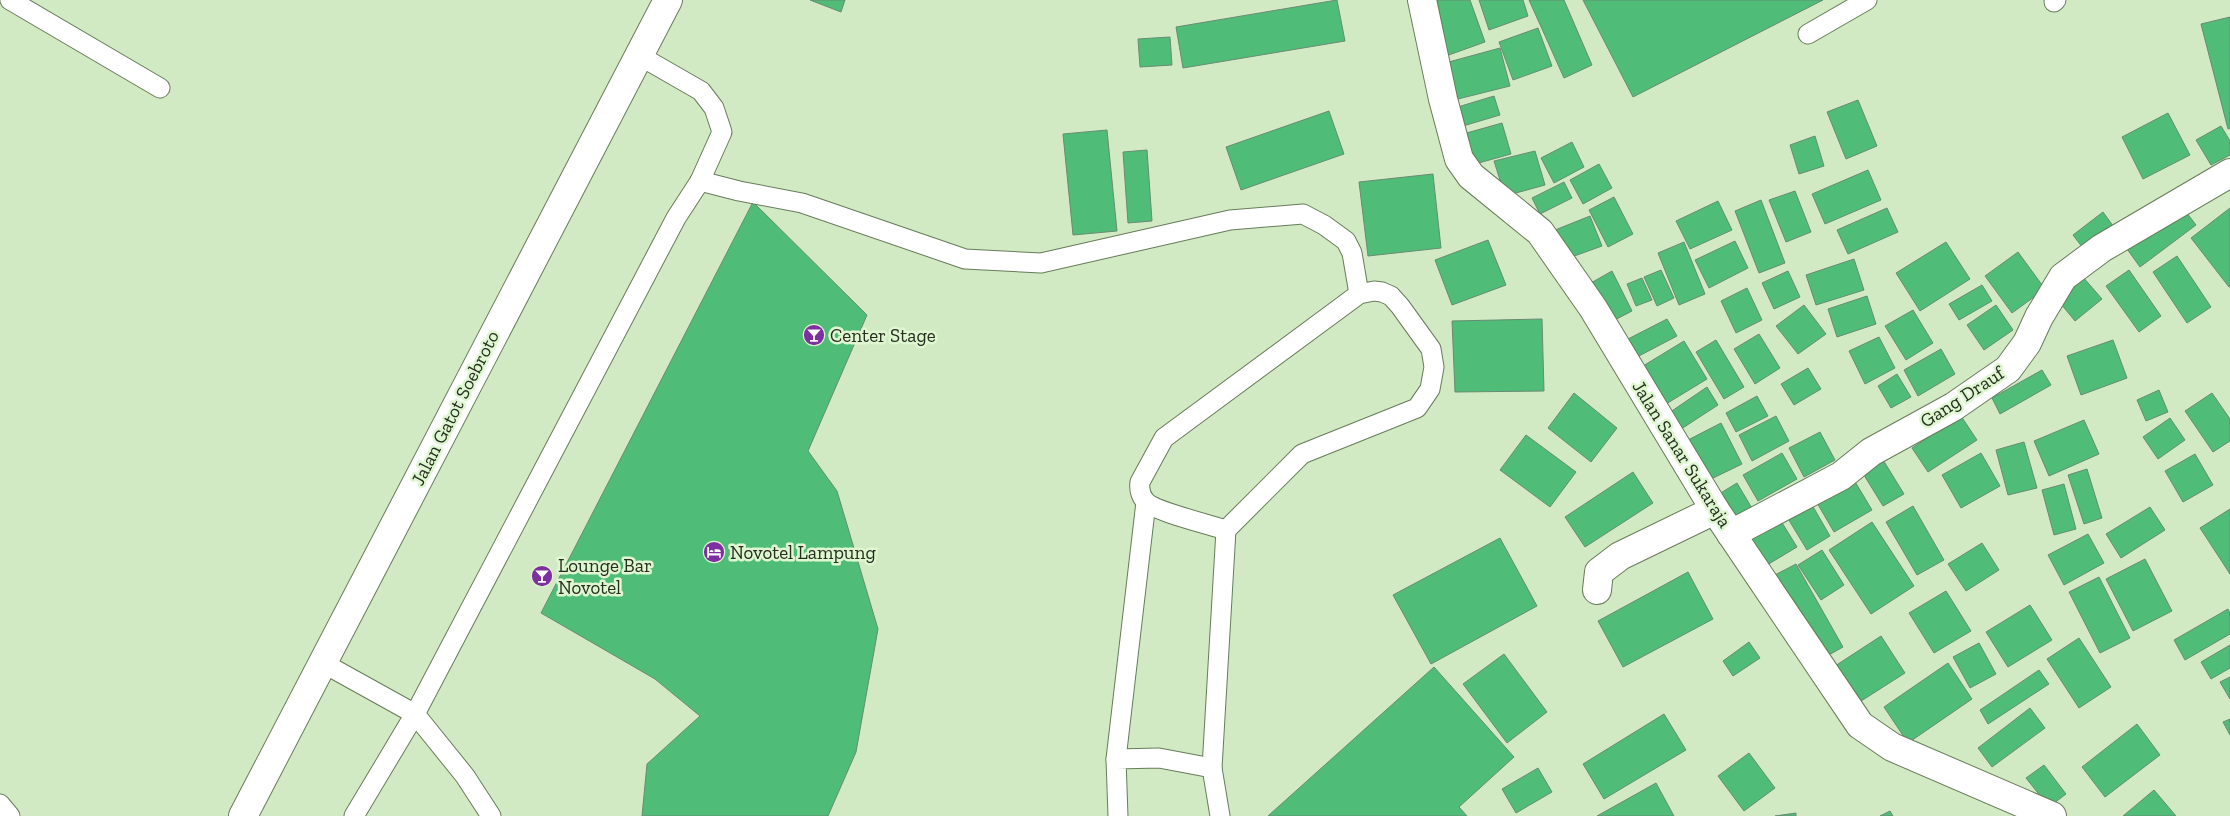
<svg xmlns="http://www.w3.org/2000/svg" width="2230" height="816" font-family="'Zilla Slab',serif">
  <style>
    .building { fill: #4fbc78; stroke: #678c72 }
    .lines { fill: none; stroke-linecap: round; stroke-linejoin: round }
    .service-casing { stroke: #677c5a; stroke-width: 21 }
    .minor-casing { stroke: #677c5a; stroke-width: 30 }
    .primary-casing { stroke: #677c5a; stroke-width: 30 }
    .service { stroke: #fff; stroke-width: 19 }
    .minor { stroke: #fff; stroke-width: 28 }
    .primary { stroke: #fff; stroke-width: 28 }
    .labels { text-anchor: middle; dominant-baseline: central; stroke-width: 5; stroke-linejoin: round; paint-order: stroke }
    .poi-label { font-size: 19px; fill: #242d1e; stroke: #dff7d1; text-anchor: start }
    .street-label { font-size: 19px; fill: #242d1e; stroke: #dff7d1 }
  </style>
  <rect width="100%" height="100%" fill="#d2eac4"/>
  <g class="building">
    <polygon points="810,0 845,0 841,12"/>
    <polygon points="1337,0 1345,41 1183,68 1176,27"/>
    <polygon points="1425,0 1470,0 1485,42 1446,56"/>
    <polygon points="1479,0 1523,0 1528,16 1489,30"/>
    <polygon points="1529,0 1564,0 1592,65 1564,78"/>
    <polygon points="1583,0 1823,0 1633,97"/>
    <polygon points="2230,17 2230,128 2228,129 2201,24"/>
    <polygon points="1538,28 1552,66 1513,80 1499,42"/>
    <polygon points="1170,37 1172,65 1140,67 1138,39"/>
    <polygon points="1500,48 1510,86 1454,100 1445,63"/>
    <polygon points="1494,96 1500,115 1453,129 1448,110"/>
    <polygon points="1858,100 1877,146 1846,159 1827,112"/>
    <polygon points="1329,111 1344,154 1241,190 1226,147"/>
    <polygon points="2168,113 2190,155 2143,179 2122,137"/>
    <polygon points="1502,123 1511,154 1464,167 1456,136"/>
    <polygon points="2221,126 2230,141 2230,155 2211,165 2196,140"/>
    <polygon points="1107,130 1117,231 1073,235 1063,134"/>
    <polygon points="1815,136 1824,166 1799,174 1790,145"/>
    <polygon points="1572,142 1584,167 1554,183 1541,158"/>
    <polygon points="1147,150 1152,221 1128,223 1123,152"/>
    <polygon points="1535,151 1545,185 1505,196 1494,161"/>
    <polygon points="1599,164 1612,188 1583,204 1570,180"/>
    <polygon points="1868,170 1881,200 1825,224 1812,194"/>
    <polygon points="1433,174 1441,248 1368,256 1359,182"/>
    <polygon points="1564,182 1572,198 1540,214 1532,198"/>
    <polygon points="1795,191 1811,232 1786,242 1769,200"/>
    <polygon points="1614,197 1633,234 1608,247 1589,210"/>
    <polygon points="1761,200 1785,263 1759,273 1735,211"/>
    <polygon points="1718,201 1732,230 1690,249 1676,221"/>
    <polygon points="753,202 867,315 808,451 837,491 878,629 856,752 828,816 642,816 647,764 700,716 655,679 541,613"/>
    <polygon points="1887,208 1898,232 1848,254 1837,230"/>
    <polygon points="2183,208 2196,225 2140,267 2127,249"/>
    <polygon points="2230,208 2230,287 2229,287 2191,238"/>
    <polygon points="2103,212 2116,230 2086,252 2073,235"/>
    <polygon points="1590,216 1602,246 1566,259 1555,230"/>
    <polygon points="1488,240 1506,285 1452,305 1435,260"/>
    <polygon points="1735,241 1748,268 1709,288 1695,260"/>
    <polygon points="1684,242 1705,294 1679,305 1658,253"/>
    <polygon points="1946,242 1970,279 1920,311 1896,273"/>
    <polygon points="2018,252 2045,289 2012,313 1985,276"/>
    <polygon points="2177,256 2211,307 2187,323 2153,272"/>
    <polygon points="1854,259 1864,290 1816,305 1806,275"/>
    <polygon points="1661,270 1674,298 1657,306 1644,277"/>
    <polygon points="2129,270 2161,316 2139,332 2106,286"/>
    <polygon points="1612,271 1632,311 1609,323 1589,284"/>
    <polygon points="1788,271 1800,297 1774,309 1762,283"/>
    <polygon points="2082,276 2102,299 2075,321 2056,298"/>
    <polygon points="1642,278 1652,300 1636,306 1627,284"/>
    <polygon points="1982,285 1992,301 1959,320 1949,304"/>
    <polygon points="1747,288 1762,320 1736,333 1721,301"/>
    <polygon points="1867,296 1876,324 1837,337 1828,309"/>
    <polygon points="1804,305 1826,334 1798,354 1776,326"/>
    <polygon points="1996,305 2013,330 1984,350 1967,325"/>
    <polygon points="1913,310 1933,343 1906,360 1885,326"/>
    <polygon points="1542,319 1544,391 1455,392 1452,321"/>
    <polygon points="1667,319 1677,336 1637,357 1628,339"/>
    <polygon points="1759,334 1780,368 1755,384 1734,349"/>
    <polygon points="1879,337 1895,368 1865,384 1849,351"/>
    <polygon points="1716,340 1744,387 1724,399 1696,352"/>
    <polygon points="2113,340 2127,378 2081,395 2067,356"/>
    <polygon points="1684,341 1707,379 1666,404 1643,366"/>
    <polygon points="1941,349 1955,374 1918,396 1904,370"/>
    <polygon points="1808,368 1821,389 1794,405 1781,384"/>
    <polygon points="2042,370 2051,385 2000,414 1992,398"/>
    <polygon points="1897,374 1911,397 1891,408 1878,386"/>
    <polygon points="1707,387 1718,405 1675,433 1663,417"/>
    <polygon points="2159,390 2168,412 2146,421 2137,400"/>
    <polygon points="1574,393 1617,428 1591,462 1548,428"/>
    <polygon points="2212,393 2230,419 2230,441 2213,452 2185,411"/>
    <polygon points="1757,396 1768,416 1736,432 1726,413"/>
    <polygon points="1776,416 1789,441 1752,461 1739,435"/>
    <polygon points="1961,416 1977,440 1928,472 1912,448"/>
    <polygon points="2170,418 2185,440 2158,459 2143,437"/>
    <polygon points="2084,420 2099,454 2049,476 2034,441"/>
    <polygon points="1721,423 1742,464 1707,481 1686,441"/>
    <polygon points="1820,432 1835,460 1804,477 1789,448"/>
    <polygon points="1526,435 1576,472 1550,507 1500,470"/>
    <polygon points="2024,442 2037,488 2008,495 1996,450"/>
    <polygon points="1782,453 1797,479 1758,501 1743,475"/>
    <polygon points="1981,453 2000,486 1961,508 1942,475"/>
    <polygon points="2195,454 2213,485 2183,502 2165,471"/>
    <polygon points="1880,455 1904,494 1883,506 1859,467"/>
    <polygon points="2087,469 2102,518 2084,524 2068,475"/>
    <polygon points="1633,472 1653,503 1585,547 1565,517"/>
    <polygon points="1851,475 1872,510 1834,532 1813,496"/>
    <polygon points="1737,483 1753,510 1736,521 1719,494"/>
    <polygon points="2064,484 2076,529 2054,535 2042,490"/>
    <polygon points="1808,498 1830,536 1807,550 1784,512"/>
    <polygon points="1913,506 1944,560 1917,575 1886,522"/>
    <polygon points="2150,507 2165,530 2121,558 2106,534"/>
    <polygon points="2230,509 2230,574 2200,528"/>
    <polygon points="1776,513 1797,547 1762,568 1741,533"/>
    <polygon points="1872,522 1914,586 1871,614 1829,550"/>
    <polygon points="2088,534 2104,563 2064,585 2048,555"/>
    <polygon points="1500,538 1537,606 1431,664 1393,595"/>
    <polygon points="1982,543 1999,570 1966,591 1948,564"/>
    <polygon points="1822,550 1844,585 1821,600 1798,565"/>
    <polygon points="2145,559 2172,611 2133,631 2106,579"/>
    <polygon points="1796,564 1843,647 1820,660 1773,576"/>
    <polygon points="1688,572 1713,619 1623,667 1598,621"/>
    <polygon points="2099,577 2130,638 2100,653 2069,592"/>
    <polygon points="1946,591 1971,631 1934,653 1909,613"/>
    <polygon points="2030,605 2052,640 2008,667 1986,632"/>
    <polygon points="2228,609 2230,613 2230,634 2185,660 2174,640"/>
    <polygon points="1881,636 1905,673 1858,703 1835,666"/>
    <polygon points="2079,638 2111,687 2079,708 2047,659"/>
    <polygon points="1749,642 1760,658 1733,676 1723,661"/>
    <polygon points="1979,643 1996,674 1970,688 1953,657"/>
    <polygon points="2230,645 2230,668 2211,679 2201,662"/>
    <polygon points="1504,654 1547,712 1507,743 1463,684"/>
    <polygon points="1948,663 1972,699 1908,743 1884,707"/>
    <polygon points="1434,667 1514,757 1459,807 1467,816 1268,816"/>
    <polygon points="2039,670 2049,684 1988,724 1980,710"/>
    <polygon points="2230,677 2230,699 2220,682"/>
    <polygon points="2030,708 2045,728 1992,767 1978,748"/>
    <polygon points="1664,714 1686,750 1604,799 1583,764"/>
    <polygon points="2230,719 2230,735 2223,722"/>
    <polygon points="2137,724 2160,755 2105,797 2082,767"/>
    <polygon points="1749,753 1775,788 1744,811 1718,776"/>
    <polygon points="2044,765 2066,794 2049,807 2026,778"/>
    <polygon points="1538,768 1552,792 1516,813 1502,789"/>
    <polygon points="1656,783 1674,816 1597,816"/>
    <polygon points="2154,790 2176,816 2123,816"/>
    <polygon points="1890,811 1893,816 1880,816"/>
    <polygon points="1796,813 1796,816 1775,816"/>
  </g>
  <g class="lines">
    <g class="service-casing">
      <g id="service">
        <polyline points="10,0 160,88"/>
        <polyline points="2054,2 2056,0"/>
        <polyline points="1808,34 1867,0"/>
        <polyline points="640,56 701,91 714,108 722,132 700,181"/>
        <polyline points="323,663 415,714 465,776 491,816"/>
        <polyline points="1116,759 1146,502"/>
        <path d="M1212 768 1226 530 1302 454 1417 408 1430 389 1434 367 1431 349 1400 306 1391 296 1382 292 1374 291 1359 294 1164 438 1140 482C1139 489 1140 495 1145 501 1153 511 1211 525 1226 530"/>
        <polyline points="0,804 10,816"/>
        <polyline points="354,816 415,714 676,218 700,181 739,191 802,203 965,259 1041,263 1230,220 1303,214 1324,225 1346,241 1352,253 1359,294"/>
        <polyline points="1118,816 1116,759 1159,758 1212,768 1220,816"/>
      </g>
    </g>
    <g class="minor-casing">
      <g id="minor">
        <polyline points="1422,0 1443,99 1459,159 1471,176 1540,232 1593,308 1715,510 1860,725 1892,747 2052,816"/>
        <polyline points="1731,534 1841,476 1871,452 1953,407 2008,369 2027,343 2039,317 2063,277 2102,248 2230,173"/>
        <polyline points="1597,590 1599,572 1620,556 1715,510"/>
      </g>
    </g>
    <g class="primary-casing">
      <polyline id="primary" points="243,816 668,0"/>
    </g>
    <use href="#service" class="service"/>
    <use href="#minor" class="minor"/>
    <use href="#primary" class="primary"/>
  </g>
  <defs>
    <g id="bar-disc" transform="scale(1.125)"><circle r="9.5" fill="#7e30a1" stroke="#dff7d1"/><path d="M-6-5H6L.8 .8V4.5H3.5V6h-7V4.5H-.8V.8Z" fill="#fff"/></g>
    <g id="hotel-disc" transform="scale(1.125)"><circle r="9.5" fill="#7e30a1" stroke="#dff7d1"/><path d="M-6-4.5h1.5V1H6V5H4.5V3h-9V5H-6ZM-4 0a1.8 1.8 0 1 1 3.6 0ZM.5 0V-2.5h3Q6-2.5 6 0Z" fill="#fff"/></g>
  </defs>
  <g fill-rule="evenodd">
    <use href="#bar-disc" x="814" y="335"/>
    <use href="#hotel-disc" x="714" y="552"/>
    <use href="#bar-disc" x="542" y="576"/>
  </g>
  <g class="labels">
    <g class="poi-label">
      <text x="830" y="335">Center Stage</text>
      <text x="730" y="552">Novotel Lampung</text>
      <text x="558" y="565">Lounge Bar<tspan x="558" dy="22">Novotel</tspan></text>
    </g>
    <g class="street-label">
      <text transform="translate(1962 397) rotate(-33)">Gang Drauf</text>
      <text transform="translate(455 408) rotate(-63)">Jalan Gatot Soebroto</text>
      <text transform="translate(1682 454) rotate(58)">Jalan Sanar Sukaraja</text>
    </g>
  </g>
</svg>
